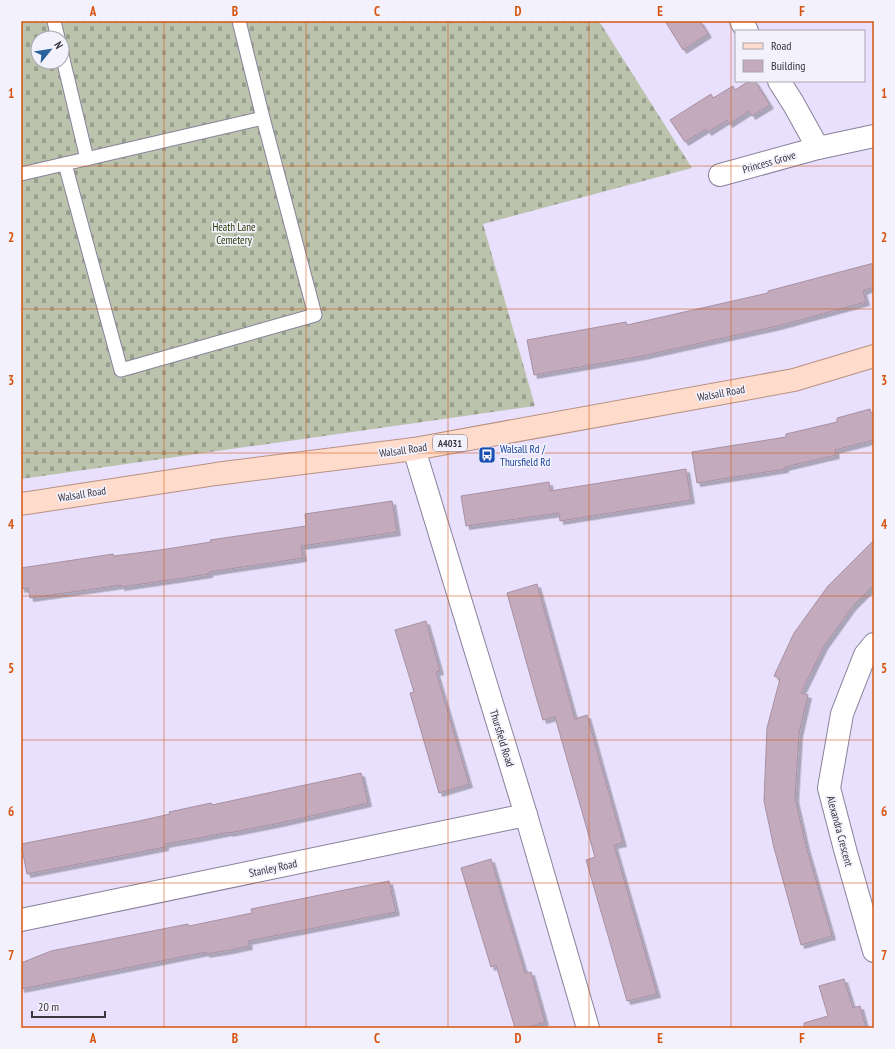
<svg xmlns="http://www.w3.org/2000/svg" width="895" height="1049" font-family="'PT Sans Narrow',sans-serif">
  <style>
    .cemetery { fill: url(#cemetery-stones); fill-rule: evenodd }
    .building { fill: #c3aabc; stroke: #a890a2; filter: url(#shadow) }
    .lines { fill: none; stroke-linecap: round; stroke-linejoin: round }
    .lane-casing { stroke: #88819a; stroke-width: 15 }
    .street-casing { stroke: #88819a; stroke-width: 24 }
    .primary-casing { stroke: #b99183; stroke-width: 24 }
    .lane { stroke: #fff; stroke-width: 13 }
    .street { stroke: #fff; stroke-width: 22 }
    .primary { stroke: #ffdbcb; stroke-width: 22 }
    .grid { fill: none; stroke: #d65511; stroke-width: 1; stroke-opacity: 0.55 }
    .labels { text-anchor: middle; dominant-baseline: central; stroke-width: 3.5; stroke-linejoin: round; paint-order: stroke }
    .shield { fill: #f3f1fc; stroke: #706d78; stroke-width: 1 }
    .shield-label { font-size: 10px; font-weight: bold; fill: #38353f }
    .street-label { font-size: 11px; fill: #38353f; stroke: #f3f1fc }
    .park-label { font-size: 11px; fill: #293900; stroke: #f3f1fc }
    .transit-label { font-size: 11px; fill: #164399; stroke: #f3f1fc; text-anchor: start }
    .neatline { fill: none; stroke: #d65511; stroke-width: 1.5 }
    .grid-label { font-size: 13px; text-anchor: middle; font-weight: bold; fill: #d65511 }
  </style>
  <defs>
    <pattern id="cemetery-stones" width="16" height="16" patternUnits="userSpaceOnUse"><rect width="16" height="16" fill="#bbc3ad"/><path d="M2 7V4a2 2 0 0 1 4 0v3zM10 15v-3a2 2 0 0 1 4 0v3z" fill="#999f8e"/></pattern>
    <filter id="shadow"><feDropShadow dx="3.5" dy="3.5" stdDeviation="0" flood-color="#0004"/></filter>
  </defs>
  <rect width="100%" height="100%" fill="#e8e0fc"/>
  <path class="cemetery" d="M21 21H599L692 168 483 224 535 406 21 479ZM38 38H62V62H38Z"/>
  <g class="building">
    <polygon points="665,21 700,21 708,34 683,50"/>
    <polygon points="749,81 755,81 770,105 752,116 749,111 729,124 727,120 708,132 706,129 685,142 670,120 711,94 713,98 733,86 735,90"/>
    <polygon points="874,263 874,287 863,291 866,302 778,326 642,356 534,375 527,340 626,322 627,325 768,293 768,291"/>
    <polygon points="870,409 871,413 874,412 874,440 835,450 836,455 785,467 785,469 697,483 692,452 786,437 786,434 837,422 837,418"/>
    <polygon points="686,469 691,500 560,521 559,513 466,526 461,496 549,482 550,491"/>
    <polygon points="392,501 397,532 301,546 303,558 209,572 209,574 183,578 121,587 121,585 30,598 28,588 21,589 21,568 113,554 114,556 160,550 211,542 210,540 306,526 305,514"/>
    <polygon points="874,540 874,585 852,607 824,646 801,693 808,695 799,734 795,798 806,846 832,936 801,945 774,848 764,801 767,728 780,679 774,676 794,633 828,586"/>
    <polygon points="537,584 575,719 587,715 623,843 614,845 657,994 627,1001 586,860 595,857 555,717 543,720 537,700 507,593"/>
    <polygon points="426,621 440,671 436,672 469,784 439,793 410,693 414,692 395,630"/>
    <polygon points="361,773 368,803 280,823 229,833 229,832 199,838 165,844 165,847 145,851 27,874 21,844 139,821 170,814 169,812 211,803 212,805"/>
    <polygon points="491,859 525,973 531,972 545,1022 525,1028 515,1028 496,965 491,967 461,868"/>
    <polygon points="389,881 396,912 248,941 249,946 230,950 206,954 206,952 21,989 21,963 51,951 188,924 189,926 252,913 251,909"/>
    <polygon points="844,979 853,1008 860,1006 866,1028 804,1028 804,1023 828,1016 819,986"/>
  </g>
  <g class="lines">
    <g class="lane-casing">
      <g id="lane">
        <polyline points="54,21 58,38"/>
        <polyline points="62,55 87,159"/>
        <polyline points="65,164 121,370 315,315 263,118"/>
        <polyline points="21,174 263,118 239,21"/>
      </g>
    </g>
    <g class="street-casing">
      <g id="street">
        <polyline points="741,21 747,31"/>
        <polyline points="779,81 793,103 818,148 874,136"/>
        <polyline points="720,175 818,148"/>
        <polyline points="414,449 526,815 588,1028"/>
        <polyline points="874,644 865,655 842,714 829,788 846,853 874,951"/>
        <polyline points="21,920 526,815"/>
      </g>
    </g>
    <g class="primary-casing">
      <polyline id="primary" points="21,504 216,474 414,449 794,380 874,356"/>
    </g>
    <use href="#lane" class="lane"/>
    <use href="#street" class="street"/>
    <use href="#primary" class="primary"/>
  </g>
  <path class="grid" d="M164 21V1028M306 21V1028M448 21V1028M589 21V1028M731 21V1028M21 166H874M21 309H874M21 453H874M21 596H874M21 740H874M21 883H874"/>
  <defs>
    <g id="bus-square" transform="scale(0.9)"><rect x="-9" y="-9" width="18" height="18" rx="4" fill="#1a4fb4" stroke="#f3f1fc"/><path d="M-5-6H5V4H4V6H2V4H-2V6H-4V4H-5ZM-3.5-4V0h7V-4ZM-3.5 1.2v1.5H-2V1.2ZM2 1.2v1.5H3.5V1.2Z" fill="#fff"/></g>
  </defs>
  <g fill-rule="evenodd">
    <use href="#bus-square" x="487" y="455"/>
  </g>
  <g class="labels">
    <rect class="shield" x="433" y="435" width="34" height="16" rx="3"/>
    <g class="shield-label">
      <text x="450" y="443">A4031</text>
    </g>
    <g class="street-label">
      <text transform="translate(769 162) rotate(-16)">Princess Grove</text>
      <text transform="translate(721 393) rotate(-10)">Walsall Road</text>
      <text transform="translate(403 450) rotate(-8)">Walsall Road</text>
      <text transform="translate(82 494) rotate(-9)">Walsall Road</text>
      <text transform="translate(502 738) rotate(73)">Thursfield Road</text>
      <text transform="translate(840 831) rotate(75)">Alexandra Crescent</text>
      <text transform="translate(273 868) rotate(-12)">Stanley Road</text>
    </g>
    <g class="park-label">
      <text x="234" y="227">Heath Lane<tspan x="234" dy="13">Cemetery</tspan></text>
    </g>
    <g class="transit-label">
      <text x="500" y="449">Walsall Rd /<tspan x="500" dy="13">Thursfield Rd</tspan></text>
    </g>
  </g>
  <rect width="895" height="1049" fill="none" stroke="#f3f1fc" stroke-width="44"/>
  <rect x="735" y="30" width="130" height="52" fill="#f3f1fc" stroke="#a8a6b0"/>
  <rect x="743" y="43" width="20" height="6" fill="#ffdbcb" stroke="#a8a6b0"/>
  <text x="771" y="50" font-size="12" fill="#38353f">Road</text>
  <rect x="743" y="60" width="20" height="12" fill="#c3aabc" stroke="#a8a6b0"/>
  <text x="771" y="70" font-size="12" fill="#38353f">Building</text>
  <g transform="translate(50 50) rotate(60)"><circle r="19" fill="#f3f1fc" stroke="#a8a6b0"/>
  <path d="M0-3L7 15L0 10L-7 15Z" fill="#2a639b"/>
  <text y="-6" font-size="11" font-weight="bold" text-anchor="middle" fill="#38353f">N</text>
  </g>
  <path d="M32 1011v6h73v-6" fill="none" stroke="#38353f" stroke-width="2"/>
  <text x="38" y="1011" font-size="12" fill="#38353f" stroke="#f3f1fc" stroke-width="3" paint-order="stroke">20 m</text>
  <rect x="22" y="22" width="851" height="1005" class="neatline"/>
  <g class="grid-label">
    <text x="93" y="16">A</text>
    <text x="235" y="16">B</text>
    <text x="377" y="16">C</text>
    <text x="518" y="16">D</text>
    <text x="660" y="16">E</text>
    <text x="802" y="16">F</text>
    <text x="11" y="98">1</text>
    <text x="884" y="98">1</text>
    <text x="11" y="242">2</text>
    <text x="884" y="242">2</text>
    <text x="11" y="385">3</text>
    <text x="884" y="385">3</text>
    <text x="11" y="529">4</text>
    <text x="884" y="529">4</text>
    <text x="11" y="673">5</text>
    <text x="884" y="673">5</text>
    <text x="11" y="816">6</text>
    <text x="884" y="816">6</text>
    <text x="11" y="960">7</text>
    <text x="884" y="960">7</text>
    <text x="93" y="1043">A</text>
    <text x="235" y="1043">B</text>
    <text x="377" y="1043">C</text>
    <text x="518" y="1043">D</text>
    <text x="660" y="1043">E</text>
    <text x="802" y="1043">F</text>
  </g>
</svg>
